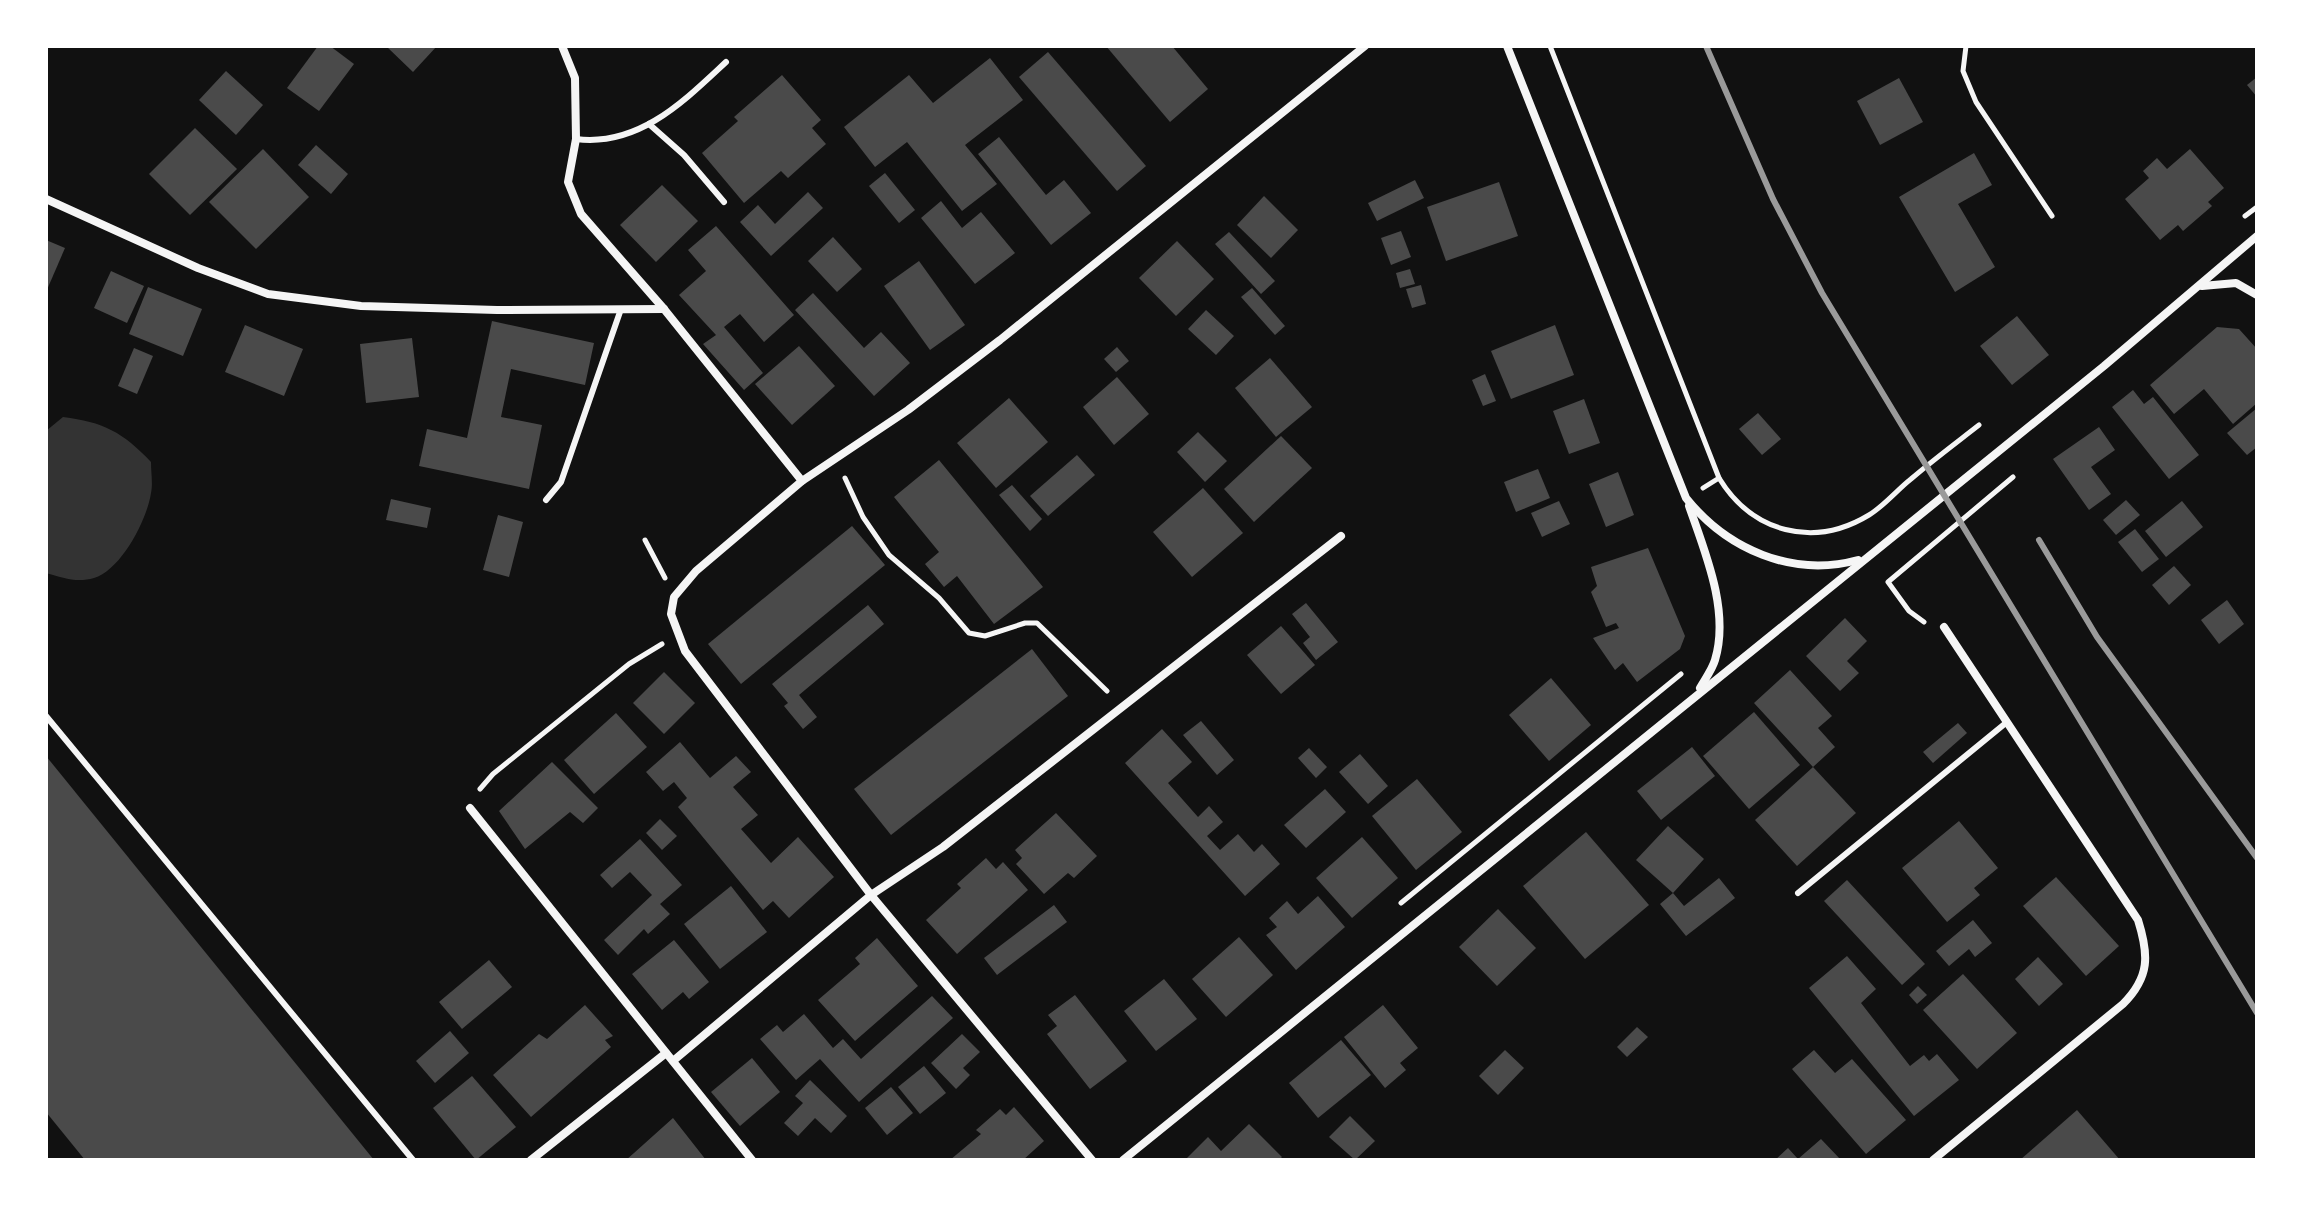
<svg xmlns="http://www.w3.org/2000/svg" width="2303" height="1206" font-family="Barlow,sans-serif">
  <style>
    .water { fill: #333 }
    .building { fill: #4a4a4a }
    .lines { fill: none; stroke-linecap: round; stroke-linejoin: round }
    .path { stroke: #f5f5f5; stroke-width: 5 }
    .service { stroke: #f5f5f5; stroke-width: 6 }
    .minor { stroke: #f5f5f5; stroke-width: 8 }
    .rail { stroke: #9a9a9a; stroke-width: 6 }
  </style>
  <rect width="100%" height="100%" fill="#111"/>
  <path class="water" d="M63 417C103 422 123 432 151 462 151 472 153 484 151 493 147 520 121 570 94 578 77 583 63 578 46 573V431Z"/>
  <g class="building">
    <polygon points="318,46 330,46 354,64 319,111 287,88"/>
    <polygon points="386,46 437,46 413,72"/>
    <polygon points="1106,46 1172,46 1208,89 1170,122"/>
    <polygon points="1048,52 1146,166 1117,191 1019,77"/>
    <polygon points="990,58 1023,100 965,145 997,184 962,211 907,142 875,167 844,127 909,75 933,103"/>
    <polygon points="226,71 263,105 236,135 199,100"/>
    <polygon points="782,75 821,120 812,128 826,144 788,178 781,171 744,203 702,153 738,121 734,117"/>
    <polygon points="2257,77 2257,97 2247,85"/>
    <polygon points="1899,78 1923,122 1880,145 1857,101"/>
    <polygon points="195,128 237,169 190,215 149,174"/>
    <polygon points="999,137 1046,195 1064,180 1091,213 1051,245 978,154"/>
    <polygon points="316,145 348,174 331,194 298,165"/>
    <polygon points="263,149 309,197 256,249 209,202"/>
    <polygon points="2190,149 2224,188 2208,202 2212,206 2183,231 2178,225 2160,240 2125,199 2149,178 2143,171 2157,158 2167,169"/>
    <polygon points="1974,153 1992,185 1958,204 1995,267 1955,292 1899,197"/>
    <polygon points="885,173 915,210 899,223 869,186"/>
    <polygon points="1415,180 1424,198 1377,221 1368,203"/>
    <polygon points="1499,182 1518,236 1446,261 1427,207"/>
    <polygon points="662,185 698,221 656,262 620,225"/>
    <polygon points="808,192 823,208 771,256 740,222 758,205 775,224"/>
    <polygon points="1264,196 1298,230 1271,258 1237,225"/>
    <polygon points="941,201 962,228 981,212 1015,253 975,284 921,218"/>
    <polygon points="716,226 794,315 764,342 740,314 724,327 763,373 744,390 703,344 716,335 679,295 706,271 688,250"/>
    <polygon points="1401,231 1411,257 1391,265 1381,238"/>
    <polygon points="1229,232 1275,281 1261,294 1215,244"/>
    <polygon points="833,237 862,269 837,292 808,261"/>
    <polygon points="46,240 65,248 46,292"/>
    <polygon points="1177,241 1214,279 1176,316 1139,278"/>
    <polygon points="919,261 965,325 930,350 884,286"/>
    <polygon points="1410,269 1415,284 1400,288 1396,273"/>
    <polygon points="111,271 144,286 127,323 94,308"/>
    <polygon points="1421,285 1426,304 1412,308 1406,289"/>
    <polygon points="148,287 202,309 183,356 129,334"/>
    <polygon points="1252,288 1285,326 1275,335 1241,297"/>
    <polygon points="813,293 864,348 881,332 910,363 874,396 795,310"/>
    <polygon points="1206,310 1234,336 1216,355 1188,329"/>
    <polygon points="2017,316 2049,355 2012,385 1980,346"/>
    <polygon points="492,321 594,343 585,385 511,369 501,417 542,425 529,489 419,466 427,429 467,438"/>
    <polygon points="245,325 303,349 284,396 225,372"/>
    <polygon points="1555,325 1574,375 1511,399 1491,351"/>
    <polygon points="2217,327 2239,329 2257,349 2257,403 2233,424 2204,389 2174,414 2150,385"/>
    <polygon points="412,338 419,397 366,403 360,344"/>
    <polygon points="799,346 835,386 792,425 755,384"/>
    <polygon points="1117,347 1129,361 1116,372 1104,359"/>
    <polygon points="134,348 153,356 137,394 118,386"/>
    <polygon points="1270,358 1312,407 1276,437 1235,388"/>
    <polygon points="1485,374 1496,401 1483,406 1472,380"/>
    <polygon points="1117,377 1149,414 1114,445 1083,407"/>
    <polygon points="2133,390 2144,404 2153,397 2199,455 2169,479 2112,407"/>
    <polygon points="1009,398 1048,442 996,488 957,443"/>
    <polygon points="1584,399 1600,443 1569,454 1553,411"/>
    <polygon points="2257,408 2257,447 2247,455 2227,433"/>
    <polygon points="1758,413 1781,439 1762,455 1739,429"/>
    <polygon points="2099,427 2115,450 2091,467 2111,494 2089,510 2053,459"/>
    <polygon points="1198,432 1227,461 1205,482 1177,452"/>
    <polygon points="1281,436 1312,468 1254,522 1224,489"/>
    <polygon points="1077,455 1095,475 1048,516 1030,496"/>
    <polygon points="939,460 1043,587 994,624 957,576 944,587 925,564 939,552 894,497"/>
    <polygon points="1538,469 1550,498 1516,512 1504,482"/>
    <polygon points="1618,472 1634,515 1606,527 1589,484"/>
    <polygon points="1012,485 1042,519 1030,531 999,495"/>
    <polygon points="1203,488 1243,533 1192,577 1153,532"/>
    <polygon points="391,499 431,508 427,528 386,520"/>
    <polygon points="2126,500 2140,515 2116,535 2103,520"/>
    <polygon points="1559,501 1570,524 1542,537 1531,513"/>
    <polygon points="2182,501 2203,527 2166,557 2145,531"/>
    <polygon points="498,515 523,522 509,577 483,570"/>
    <polygon points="852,526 885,565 741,684 708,644"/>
    <polygon points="2135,529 2159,559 2142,572 2118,542"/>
    <polygon points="1648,548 1685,636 1680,649 1637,682 1623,663 1615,670 1593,638 1619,628 1616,623 1606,627 1591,592 1597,586 1591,567"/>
    <polygon points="2174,566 2191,585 2169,605 2152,585"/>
    <polygon points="2227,600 2244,624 2219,644 2201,620"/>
    <polygon points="1306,603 1338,642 1316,660 1303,643 1310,637 1292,614"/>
    <polygon points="868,605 884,624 799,695 817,717 803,729 784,706 788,703 772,684"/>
    <polygon points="1845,618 1867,641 1847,661 1859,673 1840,691 1806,656"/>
    <polygon points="1281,626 1315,665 1281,694 1247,655"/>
    <polygon points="1032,649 1068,696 891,835 854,789"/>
    <polygon points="1790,670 1832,716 1818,728 1835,747 1813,767 1754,703"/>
    <polygon points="664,672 695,703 664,734 633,703"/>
    <polygon points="1551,678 1591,725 1549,761 1509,715"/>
    <polygon points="1754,712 1800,765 1749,809 1703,756"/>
    <polygon points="616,713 647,747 594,794 564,760"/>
    <polygon points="1201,721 1234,760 1217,775 1183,735"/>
    <polygon points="1958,723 1967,733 1933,763 1923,752"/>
    <polygon points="1162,729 1192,762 1168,783 1198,817 1209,806 1223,822 1207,836 1220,850 1238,834 1254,852 1262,844 1280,864 1245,896 1125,763"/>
    <polygon points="680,742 710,778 736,756 751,772 733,787 758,815 741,829 771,863 798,837 834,877 789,918 773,901 763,910 678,807 687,798 674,782 663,791 646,772"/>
    <polygon points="1692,747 1715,776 1661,820 1637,791"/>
    <polygon points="1309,748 1327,767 1316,778 1298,758"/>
    <polygon points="1360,754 1388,786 1368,804 1339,772"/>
    <polygon points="46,756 374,1160 85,1160 46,1112"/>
    <polygon points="552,762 598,808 583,823 570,812 525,849 499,811"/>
    <polygon points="1813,767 1856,813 1797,866 1755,820"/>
    <polygon points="1417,779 1462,832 1416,870 1372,816"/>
    <polygon points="1325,789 1346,812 1306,848 1284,825"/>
    <polygon points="1056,813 1097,856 1074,878 1068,873 1044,894 1016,864 1022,858 1015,850"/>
    <polygon points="660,819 677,836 662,850 646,833"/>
    <polygon points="1959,821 1998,868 1974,888 1980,895 1947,922 1902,868"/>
    <polygon points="1668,826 1704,859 1673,893 1636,860"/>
    <polygon points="1586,832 1649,905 1585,959 1523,886"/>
    <polygon points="1362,837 1398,878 1352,918 1316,878"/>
    <polygon points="640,839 682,885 660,904 670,914 648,934 644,929 618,955 604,940 652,895 630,872 612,888 600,875"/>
    <polygon points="986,858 996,869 1003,862 1028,890 957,954 926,920 961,888 957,884"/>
    <polygon points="2056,877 2119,946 2086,976 2023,906"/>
    <polygon points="1719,878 1735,898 1686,936 1660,904 1673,893 1684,906"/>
    <polygon points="1847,880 1925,964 1902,985 1824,901"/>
    <polygon points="731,886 767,932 720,969 684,924"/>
    <polygon points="1318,896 1345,927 1296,970 1266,935 1277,927 1269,918 1287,901 1298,914"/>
    <polygon points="1054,905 1067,922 997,975 984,958"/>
    <polygon points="1498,909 1536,948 1497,986 1459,947"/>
    <polygon points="1973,920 1992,943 1975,957 1969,949 1949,966 1936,951"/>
    <polygon points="1239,937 1273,975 1226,1017 1192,979"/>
    <polygon points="877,938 918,986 855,1041 818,1000 860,964 855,958"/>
    <polygon points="674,940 709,982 689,999 683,992 662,1010 632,974"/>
    <polygon points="1847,956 1876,989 1861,1003 1910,1066 1924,1055 1929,1061 1937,1054 1959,1080 1914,1116 1809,988"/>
    <polygon points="2038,957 2063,984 2039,1006 2015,979"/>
    <polygon points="489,960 512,987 462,1029 439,1002"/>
    <polygon points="1963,974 2017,1033 1977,1069 1923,1010"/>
    <polygon points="1164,979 1197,1019 1156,1051 1124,1011"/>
    <polygon points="1918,986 1927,995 1917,1004 1909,995"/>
    <polygon points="1075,995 1127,1061 1090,1089 1047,1034 1057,1026 1048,1015"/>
    <polygon points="932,996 953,1018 859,1102 820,1059 796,1080 760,1039 777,1025 783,1032 804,1014 833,1048 843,1039 861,1059"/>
    <polygon points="585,1005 613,1036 605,1040 611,1047 531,1117 493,1075 539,1034 547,1039"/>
    <polygon points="1383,1005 1418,1048 1400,1063 1406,1070 1385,1088 1344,1037"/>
    <polygon points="1637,1027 1648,1037 1627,1057 1617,1047"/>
    <polygon points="450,1031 469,1053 435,1083 416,1061"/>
    <polygon points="962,1034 980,1052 963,1068 970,1075 956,1089 931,1063"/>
    <polygon points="1341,1040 1371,1075 1318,1118 1289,1083"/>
    <polygon points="1505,1050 1524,1068 1498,1095 1479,1076"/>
    <polygon points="1814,1050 1835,1073 1852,1059 1906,1120 1866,1154 1792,1069"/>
    <polygon points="752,1058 780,1092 740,1126 711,1092"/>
    <polygon points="924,1066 946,1093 920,1114 898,1087"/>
    <polygon points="472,1076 516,1127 476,1160 433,1108"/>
    <polygon points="810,1080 847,1116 831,1133 815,1118 798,1136 784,1123 803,1103 795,1096"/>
    <polygon points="891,1087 913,1113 887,1135 865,1108"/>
    <polygon points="1014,1107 1044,1141 1023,1160 950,1160 981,1134 976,1130 1000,1109 1006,1115"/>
    <polygon points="2077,1110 2120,1160 2020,1160"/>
    <polygon points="1350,1116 1375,1141 1355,1160 1329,1137"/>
    <polygon points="673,1118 706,1160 626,1160 634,1153"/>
    <polygon points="1249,1124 1282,1157 1279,1160 1185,1160 1208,1137 1221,1151"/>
    <polygon points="1821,1139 1841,1160 1775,1160 1788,1148 1798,1159"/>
  </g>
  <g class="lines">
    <g class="path">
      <polyline points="1550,46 1719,478"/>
      <polyline points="1966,46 1963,71 1976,102 2052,216"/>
      <polyline points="2245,216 2257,207"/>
      <polyline points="845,478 863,517 889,555 939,598 969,633 985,636 1025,623 1037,623 1107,691"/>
      <path d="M1703 488 1719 478C1752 532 1813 549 1869 515 1884 506 1897 490 1911 479 1933 460 1956 443 1979 425"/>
      <polyline points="645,540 665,578"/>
      <polyline points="1924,622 1909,611 1888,582 2013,477"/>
      <polyline points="480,789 493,774 629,664 662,644"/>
      <polyline points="1401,903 1681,674"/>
    </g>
    <g class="service">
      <polyline points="649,124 684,155 724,202"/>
      <path d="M576 139C639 147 684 101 726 62"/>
      <polyline points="546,500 561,482 621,309"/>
      <polyline points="46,716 413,1160"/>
      <polyline points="1798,893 2007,722"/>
    </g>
    <g class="minor">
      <polyline points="562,46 575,78 576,139 568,182 581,214 664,309 802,481"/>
      <path d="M1507 46 1686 498C1727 549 1792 578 1858 560"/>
      <polyline points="46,199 198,268 268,294 361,306 497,310 664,309"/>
      <polyline points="2202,286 2236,283 2257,295"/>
      <path d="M1689 506C1705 552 1730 611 1715 660 1712 670 1705 679 1700 688"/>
      <polyline points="470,808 752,1160"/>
      <polyline points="673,1061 871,895 943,847 1341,536"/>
      <polyline points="531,1160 666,1053"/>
      <polyline points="1092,1160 871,895 685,651 671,614 674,597 696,571 802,481 908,410 1000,340 1365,46"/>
      <polyline points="1123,1160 2104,366 2257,236"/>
      <path d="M1933 1160 2123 1004C2150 977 2149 955 2138 920L1944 627"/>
    </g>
    <g class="rail">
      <polyline points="1706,46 1773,199 1822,293 2257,1013"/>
      <polyline points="2039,540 2097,637 2257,858"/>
    </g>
  </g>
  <rect width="2303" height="1206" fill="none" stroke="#ffffff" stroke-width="96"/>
</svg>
